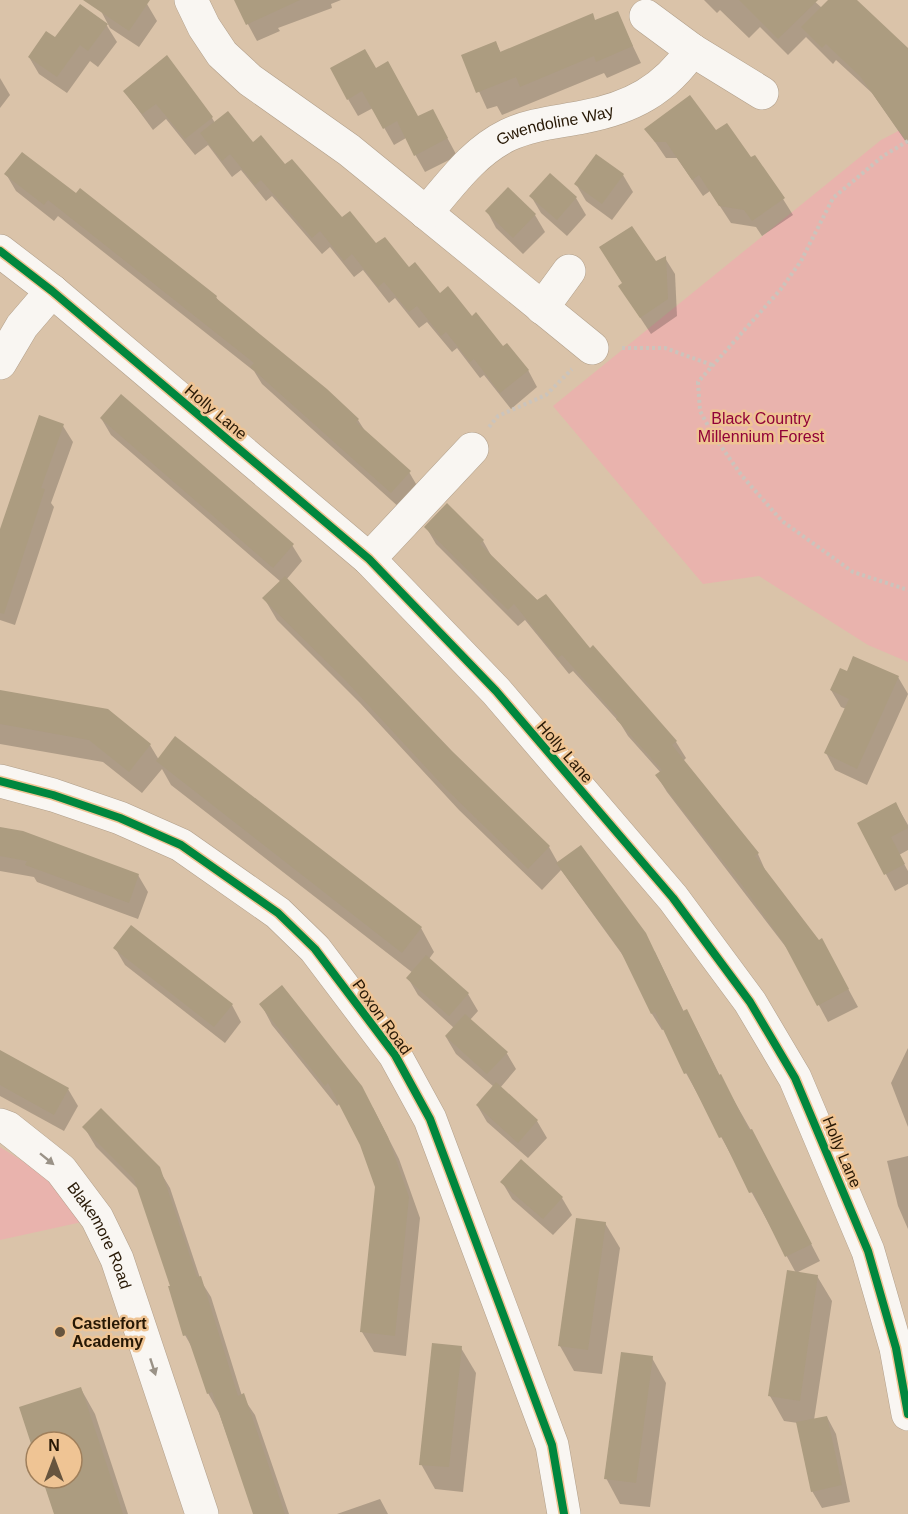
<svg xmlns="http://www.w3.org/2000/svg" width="908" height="1514" font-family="Helvetica,sans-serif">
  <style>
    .green { fill: #e9b3ad }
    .shadow { fill: #0003 }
    .building { fill: #ac9c80 }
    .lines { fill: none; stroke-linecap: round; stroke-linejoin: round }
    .minor-casing { stroke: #b19f8a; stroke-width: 34 }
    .path { stroke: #cbc4bc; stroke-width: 4; stroke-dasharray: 3 3; stroke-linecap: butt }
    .minor { stroke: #f9f6f2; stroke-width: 33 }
    .cycleway-casing { stroke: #efc494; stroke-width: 11 }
    .cycleway { stroke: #00873e; stroke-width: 8 }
    .oneway { fill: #9a9287 }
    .poi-dot { fill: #66543e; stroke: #efc494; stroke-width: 2 }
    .labels { text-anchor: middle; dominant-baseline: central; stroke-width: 5; stroke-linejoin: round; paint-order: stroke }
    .street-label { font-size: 16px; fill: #271805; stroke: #efc494 }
    .park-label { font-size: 16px; fill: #910338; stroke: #efc494 }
    .poi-label { font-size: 16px; font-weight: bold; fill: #271805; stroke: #efc494; text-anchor: start }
  </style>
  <rect width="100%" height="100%" fill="#dac3a9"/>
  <g class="green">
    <polygon points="908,126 908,662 868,645 759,576 703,584 553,406 881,140"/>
    <polygon points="0,1147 51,1179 82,1222 0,1240"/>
  </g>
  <g class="shadow">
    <polygon points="108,0 141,0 147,4 157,21 139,47 107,26 117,42 98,67 90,61 67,93 39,74 29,57 56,39 80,6 110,28 101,11"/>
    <polygon points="235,0 341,0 331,4 332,8 278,28 280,31 257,41"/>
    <polygon points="704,0 813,0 822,8 830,0 842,0 908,50 908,140 906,142 872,93 836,60 833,64 806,37 788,55 760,27 749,38 720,10 717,13"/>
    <polygon points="617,13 641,63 607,78 604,73 502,115 497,106 487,109 463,56 496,43 501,53"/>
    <polygon points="375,70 418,118 442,128 457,156 425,172 406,138 394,145 373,108 358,116 348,99"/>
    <polygon points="0,78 10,95 0,108"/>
    <polygon points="125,92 212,118 215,123 253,144 285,166 342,220 471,318 528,370 537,387 511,409 484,375 480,378 457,348 452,352 427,322 419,328 395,298 389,303 363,270 354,277 330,247 322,254 272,196 266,201 241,170 232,177 208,145 195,155 166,119 153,130"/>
    <polygon points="646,129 751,160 783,199 793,215 762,236 756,227 731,223 710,191 703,196 677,158 666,158"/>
    <polygon points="6,174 76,195 216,297 220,303 358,420 365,431 409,472 419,489 401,509 262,384 254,371 58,216 54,221 16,191"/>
    <polygon points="623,175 633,192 612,220 586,201 576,184"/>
    <polygon points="531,196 576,198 586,215 567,236 541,213"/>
    <polygon points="487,211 535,215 545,232 523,254 496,228"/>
    <polygon points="665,258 675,274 677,316 651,334 620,287"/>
    <polygon points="101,418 292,545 302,561 286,580 451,752 549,847 558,863 655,952 684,1012 687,1011 696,1028 720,1076 761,1148 820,1261 796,1273 817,1276 832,1301 814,1420 827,1417 836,1434 850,1502 822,1508 812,1491 798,1423 784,1421 770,1396 796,1273 686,1073 665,1029 662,1030 652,1014 627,961 561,870 542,890 459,810 360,703 277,620 264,598 281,582 111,435"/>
    <polygon points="63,426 73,442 51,503 54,507 15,625 0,620 0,534"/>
    <polygon points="426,527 483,541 492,557 590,650 676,742 686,758 683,761 758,854 766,872 831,957 858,1007 828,1022 792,955 667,792 657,776 661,773 628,736 620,723 573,671 569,674 525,620 518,626 436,544"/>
    <polygon points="847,673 898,677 908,694 867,785 835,770 826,753 846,709 841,707 831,690"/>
    <polygon points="0,692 150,745 159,760 175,739 421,928 434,952 429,959 468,994 478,1011 470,1020 506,1052 516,1069 500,1088 537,1121 547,1138 528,1158 487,1122 477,1105 494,1087 456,1054 446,1037 454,1028 418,995 408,978 413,973 171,785 162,769 142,793 103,762 0,744"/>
    <polygon points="896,804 908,825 908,850 899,855 908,871 908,884 895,891 859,824"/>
    <polygon points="0,829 138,875 148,892 138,919 37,882 34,877 0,871"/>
    <polygon points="115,948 232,1005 241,1022 225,1043 125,965"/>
    <polygon points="261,1004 373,1108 399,1159 420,1218 406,1356 374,1352 362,1332 377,1187 361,1144 340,1103 337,1106 272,1025"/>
    <polygon points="908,1048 908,1127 891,1083"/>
    <polygon points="0,1052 68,1089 78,1106 64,1131 0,1096"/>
    <polygon points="84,1127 158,1168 170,1188 201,1281 211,1297 242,1396 255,1415 289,1514 255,1514 219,1413 208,1393 194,1351 185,1335 172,1287 140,1191 96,1147"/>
    <polygon points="908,1156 908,1229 898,1206 887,1161"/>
    <polygon points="502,1182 562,1198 572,1215 553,1235 512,1199"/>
    <polygon points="605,1223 620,1248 602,1374 574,1371 560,1346"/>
    <polygon points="461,1348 476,1373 463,1492 435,1489 421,1464"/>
    <polygon points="652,1358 666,1383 650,1507 620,1504 606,1478"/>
    <polygon points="81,1389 95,1414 128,1514 55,1514 44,1478 72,1478 72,1442 36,1442 36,1454 21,1408"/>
    <polygon points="380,1499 388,1514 337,1514"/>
  </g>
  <g class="building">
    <polygon points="83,0 150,0 129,31"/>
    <polygon points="234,0 300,0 246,25"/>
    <polygon points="739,0 818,0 778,39"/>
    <polygon points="828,0 857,0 908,48 908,144 860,76 826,44 822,48 801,27"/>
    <polygon points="80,4 108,24 88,51 80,45 57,77 28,57 46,31 55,37"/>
    <polygon points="618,11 633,46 596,62 594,56 520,87 516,77 476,93 461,55 496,41 500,52 593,13 595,20"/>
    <polygon points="365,49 376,68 388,61 418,116 433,109 448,138 414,156 397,121 383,129 362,91 347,100 330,68"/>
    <polygon points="167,55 213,117 185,139 156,104 142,114 123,91"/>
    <polygon points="690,95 716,130 727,123 751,157 755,155 785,198 752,221 744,210 719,206 699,175 692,180 666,142 655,142 644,129"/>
    <polygon points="228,111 253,142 261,135 285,164 292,159 342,217 350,211 376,243 385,237 409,267 415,262 440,293 448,286 472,316 476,312 503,346 507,343 529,370 500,393 474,359 470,362 446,332 441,336 417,306 409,312 384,282 378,287 352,254 344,261 320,231 312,238 261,180 255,185 230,154 222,161 200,133"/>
    <polygon points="22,152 76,193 80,188 217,296 216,298 327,389 359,419 356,422 411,471 391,493 250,367 254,363 48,200 44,205 4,174"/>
    <polygon points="596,154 624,174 602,204 574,184"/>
    <polygon points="550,173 577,197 557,220 529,196"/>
    <polygon points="508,187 536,214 513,238 485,211"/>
    <polygon points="632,226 656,261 666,256 668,299 640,318 618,286 622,283 599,247"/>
    <polygon points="121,394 294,544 273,568 100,418"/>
    <polygon points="39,415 64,424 41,488 45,489 4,614 0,613 0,529"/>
    <polygon points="447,503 484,540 480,544 537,600 546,594 590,648 593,645 677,741 672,745 759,853 755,856 819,940 822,938 849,989 817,1006 783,942 742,885 655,775 662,770 616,719 618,717 562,655 558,658 514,604 508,610 424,527"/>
    <polygon points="285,576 452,751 550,846 528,869 445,788 345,680 262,598"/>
    <polygon points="853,656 899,676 857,769 824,753 849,699 830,690 840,668 847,671"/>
    <polygon points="0,690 108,709 151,744 129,772 89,740 0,724"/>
    <polygon points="175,736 422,927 402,953 156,761"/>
    <polygon points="896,802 908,828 891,837 905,864 884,875 857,823"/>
    <polygon points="0,827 23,831 139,874 129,903 25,865 27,861 0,856"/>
    <polygon points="581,845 646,933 683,1011 687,1009 719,1075 721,1074 749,1130 752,1129 812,1244 785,1257 753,1192 749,1193 722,1137 719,1138 687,1073 684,1074 655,1012 651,1014 620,950 556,863"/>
    <polygon points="131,925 233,1004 214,1027 113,948"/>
    <polygon points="426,955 469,993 449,1016 406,978"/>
    <polygon points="282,985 362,1086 388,1137 409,1197 395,1336 360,1332 375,1187 360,1145 328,1083 325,1086 259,1004"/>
    <polygon points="465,1014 508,1052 487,1074 445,1036"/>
    <polygon points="0,1050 69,1088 54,1115 0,1085"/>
    <polygon points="496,1082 538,1120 518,1143 476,1105"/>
    <polygon points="101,1108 160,1167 197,1277 201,1276 238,1396 244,1393 285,1514 253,1514 212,1392 207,1394 187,1335 183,1336 168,1286 170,1286 134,1179 82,1127"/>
    <polygon points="521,1159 563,1197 543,1219 500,1182"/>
    <polygon points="576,1218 606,1222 588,1350 558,1346"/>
    <polygon points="787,1270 818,1275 800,1401 768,1396"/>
    <polygon points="432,1343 462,1346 449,1467 419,1465"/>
    <polygon points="621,1352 653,1356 636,1483 604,1479"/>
    <polygon points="81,1387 123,1514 54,1514 42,1478 72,1478 72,1442 36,1442 36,1459 19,1407"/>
    <polygon points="827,1416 842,1485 811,1492 796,1422"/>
  </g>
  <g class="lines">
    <g class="minor-casing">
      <g id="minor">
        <polyline points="191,0 204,27 222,54 250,80 349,150 592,348"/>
        <polyline points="646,16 692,50 762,93"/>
        <path id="s1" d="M426 213C451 184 473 152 508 135 531 124 558 122 583 117 631 108 665 90 692 50"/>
        <polyline points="0,251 52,291 369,559 496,691 673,898 750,1002 795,1078 868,1251 896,1348 908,1414"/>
        <polyline points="542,308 569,271"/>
        <polyline points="0,363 22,326 52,291"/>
        <polyline points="369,559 472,449"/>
        <polyline points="0,781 53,795 120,818 181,845 278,913 315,949 395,1055 430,1119 552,1445 564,1514"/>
        <path id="s2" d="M0 1125 8 1128 61 1170 97 1218 117 1259 202 1514"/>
      </g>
    </g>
    <g class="path">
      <polyline points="908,141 883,156 833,198 801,261 781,289 698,382 700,411 713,435 742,476 782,521 853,572 908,590"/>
      <polyline points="622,348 665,348 712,365"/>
      <polyline points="489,427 498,416 546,395 572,369"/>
    </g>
    <use href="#minor" class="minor"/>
    <g class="cycleway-casing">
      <g id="cycleway">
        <polyline points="0,251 52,291 369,559 496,691 673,898 750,1002 795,1078 868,1251 896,1348 908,1414"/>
        <polyline points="0,781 53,795 120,818 181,845 278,913 315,949 395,1055 430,1119 552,1445 564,1514"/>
      </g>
    </g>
    <use href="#cycleway" class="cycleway"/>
  </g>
  <defs><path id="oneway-solid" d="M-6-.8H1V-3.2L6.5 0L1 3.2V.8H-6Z" transform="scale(1.5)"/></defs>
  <g class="oneway">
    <use href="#oneway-solid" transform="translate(47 1159) rotate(39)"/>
    <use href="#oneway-solid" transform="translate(153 1367) rotate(72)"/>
  </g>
  <circle class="poi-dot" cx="60" cy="1332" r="6"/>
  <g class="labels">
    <g class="street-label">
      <text stroke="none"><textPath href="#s1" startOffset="162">Gwendoline Way</textPath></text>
      <text transform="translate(216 412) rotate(40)">Holly Lane</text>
      <text transform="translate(565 752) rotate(49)">Holly Lane</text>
      <text transform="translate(382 1017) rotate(54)">Poxon Road</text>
      <text transform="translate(842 1152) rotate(67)">Holly Lane</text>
      <text stroke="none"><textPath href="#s2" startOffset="153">Blakemore Road</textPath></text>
    </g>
    <g class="park-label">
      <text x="761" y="418">Black Country<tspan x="761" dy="18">Millennium Forest</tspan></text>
    </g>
    <g class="poi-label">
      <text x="72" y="1323">Castlefort<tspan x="72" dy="18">Academy</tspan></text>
    </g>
  </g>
  <g transform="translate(54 1460)"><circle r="28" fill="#efc494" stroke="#9f7f5b" stroke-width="1.5"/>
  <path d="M0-4.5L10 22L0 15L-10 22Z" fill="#66543e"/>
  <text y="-9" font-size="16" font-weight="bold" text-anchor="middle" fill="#271805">N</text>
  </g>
</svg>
